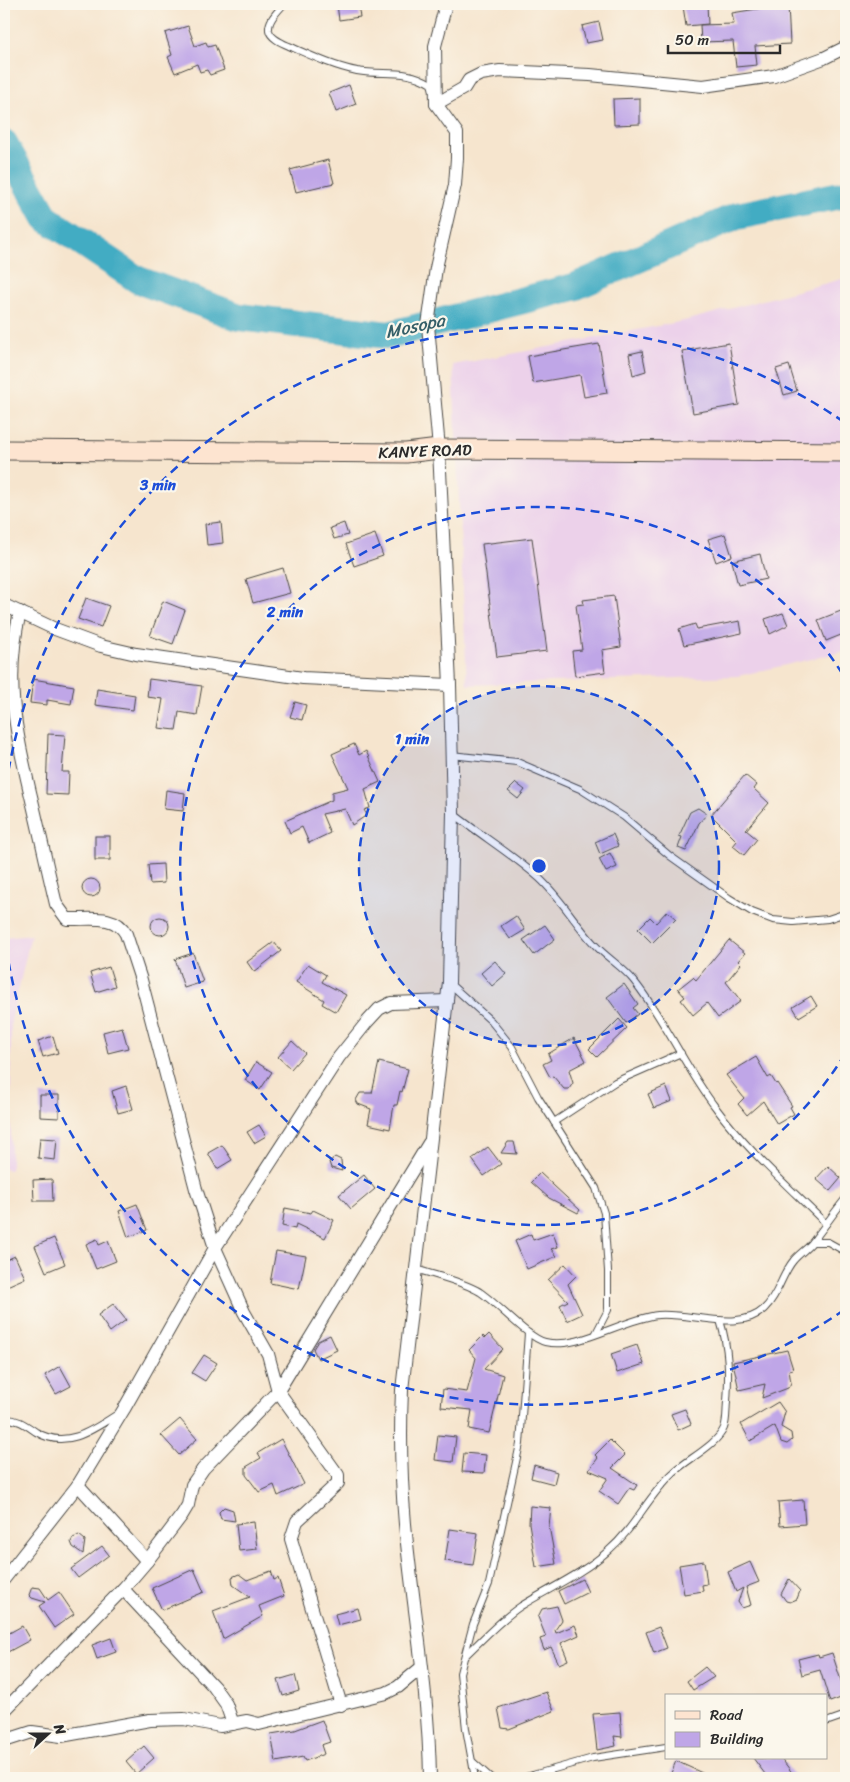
<svg xmlns="http://www.w3.org/2000/svg" width="850" height="1782" font-family="Sriracha,sans-serif">
  <style>
    .built { fill: #ecd1ea }
    .lines { fill: none; stroke-linecap: round; stroke-linejoin: round }
    .river { stroke: #43acc3; stroke-width: 28 }
    .building { fill: #bfa6e7 }
    .lane-casing { stroke: #494743; stroke-width: 8 }
    .street-casing { stroke: #494743; stroke-width: 14 }
    .secondary-casing { stroke: #494743; stroke-width: 21 }
    .lane { stroke: #fff; stroke-width: 6 }
    .street { stroke: #fff; stroke-width: 12 }
    .secondary { stroke: #fde4d0; stroke-width: 19 }
    .ring { fill: none; stroke: #1d4ed8; stroke-width: 2.5; stroke-dasharray: 9 6 }
    .labels { text-anchor: middle; dominant-baseline: central; stroke-width: 4.5; stroke-linejoin: round; paint-order: stroke }
    .street-label { font-size: 16px; fill: #2b2b2b; stroke: #fbf7ec }
    .water-label { font-size: 18px; font-style: italic; fill: #355f68; stroke: #fbf7ec }
    .centre { fill: #1d4ed8; stroke: #fbf7ec; stroke-width: 2.5 }
    .ring-label { font-size: 15px; text-anchor: middle; font-weight: bold; fill: #1d4ed8; stroke: #fbf7ec; stroke-width: 4.5; stroke-linejoin: round; paint-order: stroke }
  </style>
  <rect width="100%" height="100%" fill="#fbf7ec"/>
  <filter id="ink" filterUnits="userSpaceOnUse"><feTurbulence type="fractalNoise" baseFrequency=".02" numOctaves="2"/><feDisplacementMap in="SourceGraphic" scale="10" xChannelSelector="R" yChannelSelector="G"/><feConvolveMatrix kernelMatrix="1 2 1 2 8 2 1 2 1" color-interpolation-filters="sRGB"/></filter>
  <filter id="wash" filterUnits="userSpaceOnUse"><feTurbulence type="fractalNoise" baseFrequency=".0096" numOctaves="4" result="noise"/><feDisplacementMap in="SourceGraphic" scale="20" xChannelSelector="R" yChannelSelector="G"/><feGaussianBlur stdDeviation="1.12" result="paint"/><feColorMatrix in="noise" values="0 0 0 0 0 0 0 0 0 0 0 0 0 0 0 0 0 1.4 0 .05"/><feComposite in="paint" operator="in"/></filter>
  <g filter="url(#wash)">
    <rect width="100%" height="100%" fill="#f6e5ce"/>
    <g class="built">
      <polygon points="846,278 846,651 738,676 467,685 453,365 684,321"/>
      <polygon points="31,935 11,1021 11,1170 4,1169 4,938"/>
    </g>
    <g class="lines">
      <polyline class="river" points="4,143 46,218 138,280 239,317 388,335 574,287 737,216 846,194"/>
    </g>
    <g id="blocks">
      <g class="building">
        <polygon points="337,4 358,4 360,17 339,20"/>
        <polygon points="707,4 708,24 686,26 683,6"/>
        <polygon points="788,5 790,44 755,46 757,65 736,67 733,41 701,42 700,25 734,24 732,13 763,8 763,6"/>
        <polygon points="599,22 603,40 586,43 582,26"/>
        <polygon points="188,26 195,46 206,42 208,47 215,45 224,70 210,75 207,70 200,72 197,64 175,73 168,57 172,55 165,33"/>
        <polygon points="349,85 356,104 336,112 329,93"/>
        <polygon points="640,98 640,124 614,125 613,99"/>
        <polygon points="328,160 334,183 296,192 290,170"/>
        <polygon points="729,343 739,405 693,413 682,351"/>
        <polygon points="599,344 607,393 584,397 580,375 533,383 528,356"/>
        <polygon points="642,351 646,371 633,375 629,354"/>
        <polygon points="789,365 797,391 784,395 776,369"/>
        <polygon points="221,522 223,543 207,545 205,524"/>
        <polygon points="344,523 348,535 334,539 330,528"/>
        <polygon points="375,534 383,556 354,566 346,544"/>
        <polygon points="725,534 732,556 716,562 708,539"/>
        <polygon points="532,538 547,651 497,657 482,544"/>
        <polygon points="760,554 766,579 738,585 732,561"/>
        <polygon points="283,568 290,593 253,603 246,579"/>
        <polygon points="614,596 621,647 602,650 605,672 575,676 572,651 582,650 576,605 584,604 583,600"/>
        <polygon points="86,598 109,606 101,627 78,619"/>
        <polygon points="163,601 185,610 173,644 150,636"/>
        <polygon points="846,609 846,633 826,641 818,620"/>
        <polygon points="783,613 788,625 770,634 765,619"/>
        <polygon points="740,621 742,633 684,645 679,629 695,624 697,629"/>
        <polygon points="33,679 74,686 71,704 47,700 47,705 30,703"/>
        <polygon points="149,679 202,686 197,715 179,712 176,730 158,728 163,699 147,697"/>
        <polygon points="97,689 135,695 133,710 95,705"/>
        <polygon points="295,702 306,705 302,720 290,717"/>
        <polygon points="48,734 65,735 62,772 69,772 68,795 46,794"/>
        <polygon points="354,744 359,755 366,751 380,782 365,789 370,808 364,810 367,815 352,825 345,809 322,814 330,833 309,843 302,827 290,833 285,821 332,800 332,792 348,788 332,754"/>
        <polygon points="745,775 757,785 754,789 769,803 746,830 757,839 744,855 733,846 737,841 711,815"/>
        <polygon points="516,783 525,790 518,799 508,791"/>
        <polygon points="166,790 185,793 183,811 164,809"/>
        <polygon points="698,808 707,814 699,823 686,851 678,848 682,837 679,836 690,812"/>
        <polygon points="613,834 618,846 600,854 595,842"/>
        <rect x="95" y="836" width="15" height="24"/>
        <polygon points="610,853 617,867 606,872 599,859"/>
        <polygon points="163,864 164,883 150,884 148,865"/>
        <circle cx="91" cy="888" r="9"/>
        <polygon points="667,911 676,919 652,943 638,929 650,917 656,923"/>
        <polygon points="516,916 525,930 510,939 501,926"/>
        <circle cx="160" cy="926" r="9"/>
        <polygon points="545,925 555,939 534,955 523,940"/>
        <polygon points="729,940 745,953 738,961 741,964 726,982 741,1001 718,1018 707,1003 693,1015 681,1000 685,997 678,989 693,977 696,980"/>
        <polygon points="274,942 281,951 254,972 247,962"/>
        <polygon points="193,953 203,982 184,988 175,959"/>
        <polygon points="495,961 506,974 492,986 481,973"/>
        <polygon points="308,964 326,975 322,982 346,995 336,1012 322,1004 324,1000 296,982"/>
        <polygon points="109,967 115,986 96,992 90,973"/>
        <polygon points="624,984 638,1004 633,1008 638,1014 626,1023 607,997"/>
        <polygon points="811,996 817,1006 799,1017 793,1007"/>
        <polygon points="619,1019 627,1028 597,1057 589,1049"/>
        <polygon points="122,1027 128,1048 108,1053 103,1032"/>
        <polygon points="53,1036 58,1053 43,1057 38,1041"/>
        <polygon points="574,1038 586,1061 569,1070 573,1083 569,1089 564,1089 553,1076 550,1077 543,1064 551,1060 548,1054"/>
        <polygon points="292,1041 305,1053 291,1069 278,1057"/>
        <polygon points="756,1057 768,1078 771,1076 776,1084 777,1083 792,1106 790,1107 794,1114 777,1124 763,1101 747,1115 738,1104 744,1098 726,1075"/>
        <polygon points="256,1062 272,1072 260,1090 245,1080"/>
        <polygon points="379,1062 408,1069 402,1092 400,1091 397,1105 394,1105 390,1129 368,1124 371,1109 358,1104 356,1100 360,1093 372,1093"/>
        <polygon points="126,1086 133,1109 118,1113 112,1091"/>
        <polygon points="666,1086 672,1101 654,1108 648,1094"/>
        <polygon points="40,1095 59,1095 59,1118 40,1117"/>
        <polygon points="259,1125 266,1136 254,1143 247,1132"/>
        <polygon points="40,1138 57,1139 55,1160 38,1158"/>
        <polygon points="508,1142 514,1142 517,1154 501,1153"/>
        <polygon points="222,1145 232,1160 217,1169 208,1153"/>
        <polygon points="488,1147 501,1164 484,1176 472,1159"/>
        <polygon points="335,1157 341,1160 342,1171 331,1168 329,1162"/>
        <polygon points="828,1166 841,1178 830,1191 816,1179"/>
        <polygon points="540,1173 580,1210 578,1213 549,1198 531,1182"/>
        <polygon points="364,1175 375,1189 351,1209 339,1195"/>
        <polygon points="52,1179 53,1201 34,1201 33,1180"/>
        <polygon points="137,1204 147,1230 128,1237 119,1211"/>
        <polygon points="285,1208 311,1213 313,1210 334,1220 325,1238 296,1224 295,1229 282,1226"/>
        <polygon points="553,1233 558,1247 551,1249 557,1256 527,1269 515,1241 531,1234 533,1240"/>
        <polygon points="54,1238 65,1264 46,1272 35,1246"/>
        <polygon points="97,1239 99,1245 108,1241 116,1261 96,1269 86,1244"/>
        <polygon points="276,1251 306,1256 299,1289 270,1283"/>
        <polygon points="15,1256 25,1278 7,1286 4,1278 4,1261"/>
        <polygon points="565,1264 576,1276 568,1284 582,1314 567,1321 560,1305 568,1301 548,1280"/>
        <polygon points="113,1304 126,1320 110,1332 98,1315"/>
        <polygon points="489,1334 503,1349 484,1369 503,1375 489,1433 469,1429 472,1410 441,1407 443,1389 467,1392 476,1358 469,1350 483,1336 485,1338"/>
        <polygon points="330,1335 337,1350 318,1359 313,1349 318,1341"/>
        <polygon points="637,1345 644,1364 617,1373 611,1354"/>
        <polygon points="787,1350 793,1369 789,1370 791,1383 788,1388 762,1398 765,1384 739,1390 733,1362"/>
        <polygon points="204,1355 217,1363 205,1381 192,1373"/>
        <polygon points="60,1366 71,1386 56,1394 45,1375"/>
        <polygon points="778,1402 785,1412 781,1427 791,1433 792,1440 787,1444 781,1442 775,1426 750,1441 741,1424"/>
        <polygon points="685,1409 691,1424 678,1430 671,1414"/>
        <polygon points="180,1419 197,1439 179,1455 161,1435"/>
        <polygon points="438,1435 456,1437 453,1462 435,1460"/>
        <polygon points="281,1439 304,1484 278,1496 274,1485 259,1492 246,1475 246,1467 261,1458 258,1453"/>
        <polygon points="610,1440 625,1455 612,1468 637,1485 634,1490 629,1488 618,1504 599,1491 608,1478 589,1470 598,1458 595,1455"/>
        <polygon points="464,1453 486,1455 484,1473 462,1472"/>
        <polygon points="534,1465 557,1472 554,1484 531,1478"/>
        <polygon points="803,1500 805,1524 780,1526 778,1502"/>
        <polygon points="530,1506 551,1508 549,1526 556,1564 536,1567 529,1523"/>
        <polygon points="224,1507 233,1510 235,1521 221,1519 219,1512"/>
        <polygon points="254,1522 257,1549 239,1551 236,1524"/>
        <polygon points="450,1529 478,1533 473,1565 445,1561"/>
        <polygon points="79,1535 85,1540 83,1554 73,1547 71,1542 73,1538"/>
        <polygon points="102,1546 109,1555 78,1578 71,1569"/>
        <polygon points="704,1561 707,1584 702,1585 703,1591 684,1594 679,1565"/>
        <polygon points="750,1562 759,1582 746,1587 751,1605 742,1608 738,1602 743,1588 736,1592 728,1572"/>
        <polygon points="194,1569 204,1592 162,1610 152,1588"/>
        <polygon points="271,1571 274,1580 278,1578 284,1596 259,1606 263,1616 223,1639 213,1611 250,1597 233,1585 232,1577 239,1574 247,1580"/>
        <polygon points="582,1579 588,1592 564,1604 558,1591"/>
        <polygon points="789,1579 800,1591 797,1599 790,1602 786,1601 781,1594"/>
        <polygon points="32,1587 40,1588 48,1600 59,1592 74,1614 54,1628 39,1606 45,1602 32,1598 29,1595"/>
        <polygon points="557,1606 562,1620 555,1630 556,1633 575,1625 579,1635 561,1643 568,1660 559,1664 551,1647 544,1650 540,1639 546,1637 538,1617 542,1609"/>
        <polygon points="358,1608 361,1619 338,1625 335,1614"/>
        <polygon points="22,1626 30,1640 4,1654 4,1636"/>
        <polygon points="659,1627 667,1648 654,1653 646,1632"/>
        <polygon points="111,1638 116,1652 97,1659 92,1645"/>
        <polygon points="832,1653 846,1696 830,1702 820,1670 802,1675 798,1659 818,1654 819,1657"/>
        <polygon points="705,1667 714,1677 693,1690 687,1681"/>
        <polygon points="295,1675 299,1691 283,1696 278,1680"/>
        <polygon points="546,1692 554,1711 509,1729 502,1728 498,1708"/>
        <polygon points="620,1712 622,1737 614,1736 616,1746 597,1750 593,1714"/>
        <polygon points="322,1720 330,1742 321,1745 324,1754 305,1761 303,1757 276,1762 271,1734 295,1730"/>
        <polygon points="144,1746 154,1758 136,1774 126,1762"/>
        <polygon points="753,1758 781,1758 796,1778 768,1778"/>
        <polygon points="676,1761 713,1778 683,1778 671,1773"/>
      </g>
    </g>
  </g>
  <g filter="url(#ink)">
    <use href="#blocks" fill-opacity="0" stroke="#494743" stroke-width="1"/>
    <g class="lines">
      <g class="lane-casing">
        <g id="lane">
          <path d="M284 4C278 11 268 20 269 30 270 38 282 43 289 46 312 56 333 66 357 71 384 76 406 68 431 84L433 90"/>
          <polyline points="451,755 517,762 580,789 624,817 670,856 729,898 752,912 773,920 793,922 828,919 846,913"/>
          <path d="M454 814C482 836 513 855 539 878 561 898 575 924 595 945 607 958 623 967 634 981 666 1021 685 1068 716 1108 747 1150 789 1187 826 1224"/>
          <polyline points="449,983 491,1021 512,1047 538,1097 596,1188 604,1213 608,1271 608,1310 596,1333"/>
          <polyline points="554,1122 615,1082 681,1053"/>
          <polyline points="813,1242 828,1242 846,1252"/>
          <path d="M416 1269C436 1276 462 1281 480 1292 497 1303 529 1339 545 1342 579 1350 622 1319 658 1315 690 1312 739 1333 764 1309 778 1296 781 1276 793 1261 799 1253 809 1248 814 1240 825 1226 835 1211 846 1198"/>
          <path d="M4 1419C17 1418 26 1425 36 1432 66 1450 93 1430 119 1413"/>
          <path d="M465 1656C483 1639 500 1620 521 1606 550 1588 582 1574 608 1551 636 1527 647 1497 673 1473 686 1460 717 1445 724 1428 727 1420 726 1411 727 1402 729 1371 729 1350 720 1320"/>
          <polyline points="826,1722 846,1715"/>
          <polyline points="473,1762 491,1778"/>
          <polyline points="475,1778 466,1729 460,1673 473,1624 489,1584 520,1444 528,1333"/>
          <polyline points="522,1778 593,1758 666,1747"/>
        </g>
      </g>
      <g class="street-casing">
        <g id="street">
          <polyline points="436,104 464,88 469,80 481,74 500,71 590,75 703,86 774,76 824,58 846,47"/>
          <polyline points="4,605 55,629 101,646 136,654 303,678 450,685"/>
          <path d="M20 612C4 679 15 727 30 792 39 829 47 867 56 904L67 919C88 920 115 913 126 934L141 980 196 1189 215 1248 244 1312 268 1354 278 1391 338 1475V1483L297 1521 291 1539 341 1705"/>
          <polyline points="147,1561 182,1515 188,1505 192,1485 203,1469 278,1391 429,1143"/>
          <polyline points="4,1579 78,1485 124,1409 215,1248 339,1057 367,1022 379,1009 391,1003 447,1001"/>
          <polyline points="123,1589 214,1687 226,1704 233,1724"/>
          <polyline points="4,1711 123,1589 147,1561 78,1485"/>
          <polyline points="4,1741 32,1732 61,1736 150,1720 184,1719 220,1726 247,1721 259,1724 386,1693 398,1687 422,1667"/>
          <path d="M430 1778C429 1693 413 1609 405 1524 401 1479 400 1435 402 1390L449 982 453 813 450 685 439 449 428 325 436 268 455 185 457 158V133L436 104 435 46 446 4"/>
        </g>
      </g>
      <g class="secondary-casing">
        <polyline id="secondary" points="4,450 406,453 439,449 846,452"/>
      </g>
      <use href="#lane" class="lane"/>
      <use href="#street" class="street"/>
      <use href="#secondary" class="secondary"/>
    </g>
  </g>
  <circle cx="539" cy="866" r="180" fill="#1d4ed8" fill-opacity=".12"/>
  <g class="ring">
    <circle cx="539" cy="866" r="180"/>
    <path d="M845 1054A359 359 0 1 1 845 678"/>
    <path d="M844 1310A539 539 0 0 1 4 932M4 800A539 539 0 0 1 844 422"/>
  </g>
  <g class="labels">
    <g class="street-label">
      <text transform="translate(425 451) rotate(-2)">KANYE ROAD</text>
    </g>
    <g class="water-label">
      <text transform="translate(415 326) rotate(-12)">Mosopa</text>
    </g>
  </g>
  <circle cx="539" cy="866" r="8" class="centre"/>
  <g class="ring-label">
    <text x="158" y="490">3 min</text>
    <text x="285" y="617">2 min</text>
    <text x="412" y="744">1 min</text>
  </g>
  <rect width="850" height="1782" fill="none" stroke="#fbf7ec" stroke-width="20"/>
  <rect x="665" y="1694" width="162" height="65" fill="#fbf7ec" stroke="#a8a59f"/>
  <rect x="675" y="1711" width="25" height="8" fill="#fde4d0" stroke="#a8a59f"/>
  <text x="710" y="1720" font-size="15" fill="#2b2b2b">Road</text>
  <rect x="675" y="1732" width="25" height="15" fill="#bfa6e7" stroke="#a8a59f"/>
  <text x="710" y="1744" font-size="15" fill="#2b2b2b">Building</text>
  <g transform="translate(48 1734) rotate(69)" stroke="#fbf7ec" stroke-width="4" paint-order="stroke">
  <path d="M0-4L9 19L0 12L-9 19Z" fill="#2b2b2b"/>
  <text y="-8" font-size="14" font-weight="bold" text-anchor="middle" fill="#2b2b2b">N</text>
  </g>
  <path d="M668 45v8h112v-8" fill="none" stroke="#2b2b2b" stroke-width="2.5"/>
  <text x="675" y="45" font-size="15" fill="#2b2b2b" stroke="#fbf7ec" stroke-width="4" paint-order="stroke">50 m</text>
</svg>
